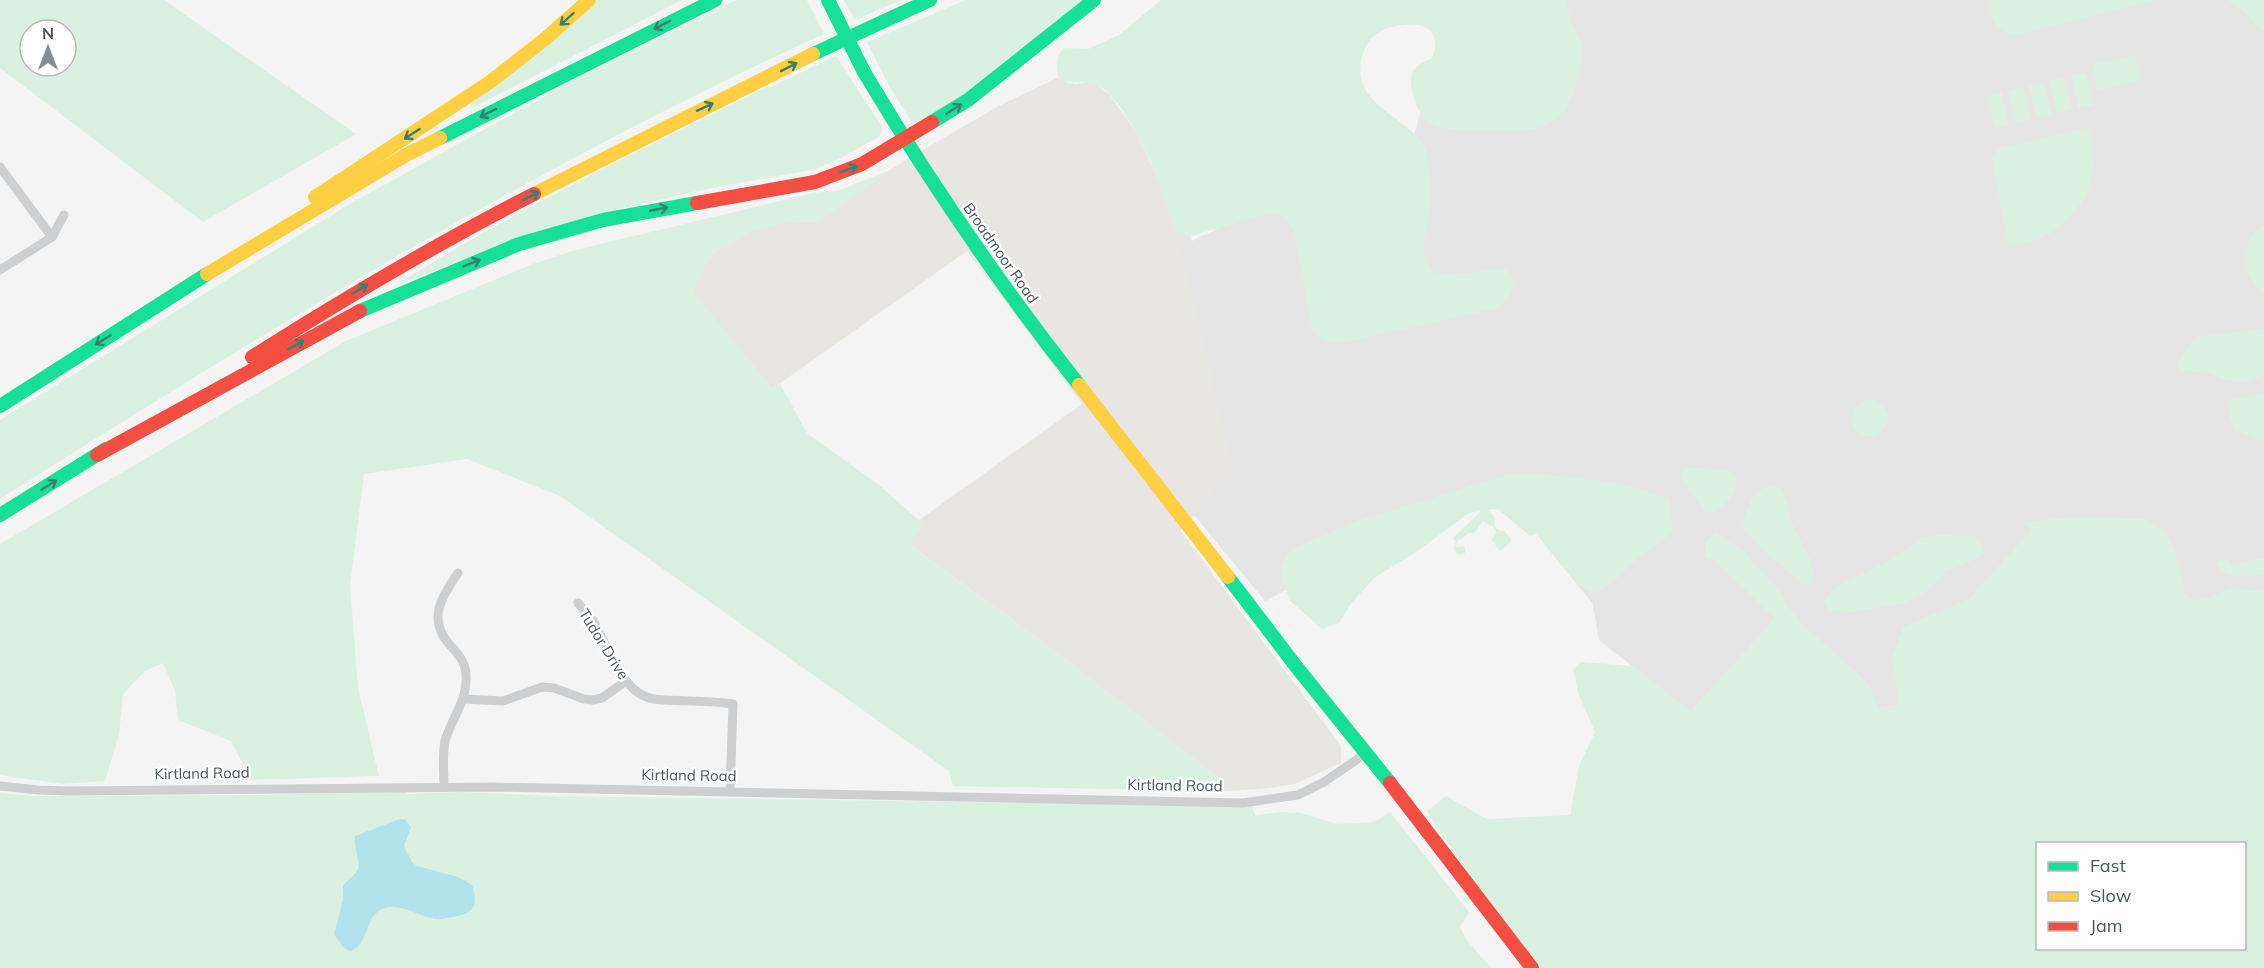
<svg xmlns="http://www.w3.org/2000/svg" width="2264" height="968" font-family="Mulish,sans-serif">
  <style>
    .commercial { fill: #e7e6e3 }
    .education { fill: #e6e5e5 }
    .green { fill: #daf1e2; fill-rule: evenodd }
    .water { fill: #b2e2ec }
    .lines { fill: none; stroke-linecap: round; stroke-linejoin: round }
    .street { stroke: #cdcfd1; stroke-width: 9 }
    .fast { stroke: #16e098; stroke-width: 14 }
    .slow { stroke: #ffcf43; stroke-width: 14 }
    .jam { stroke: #f24e42; stroke-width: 14 }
    .fast-bridge { stroke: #16e098; stroke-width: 14 }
    .oneway { stroke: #3b7f70 }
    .labels { text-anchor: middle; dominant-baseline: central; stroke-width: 5; stroke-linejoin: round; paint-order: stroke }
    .street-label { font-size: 15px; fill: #4b565f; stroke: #fff }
  </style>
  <rect width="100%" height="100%" fill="#f4f4f4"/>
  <polygon class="commercial" points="1059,77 1066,82 1076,84 1088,82 1097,85 1109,94 1137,133 1183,236 1191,236 1192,241 1179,247 1231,467 1203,506 1180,530 1341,746 1341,763 1295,784 1261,789 1223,791 1221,780 1049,647 908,544 923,524 919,520 1082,404 967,251 772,389 692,292 703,268 712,254 749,232 789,221 818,222 868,184 909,158 997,107"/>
  <polygon class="education" points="1452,0 2264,0 2264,634 1725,739 1599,640 1593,604 1494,482 1265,601 1194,515 1231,467 1179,247 1414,136"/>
  <g class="green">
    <path d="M0 0H164L356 134 203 222 0 68ZM30 30H66V66H30Z"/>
    <polygon points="598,0 682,0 472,108 470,104 565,30"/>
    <path d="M736 0H807L824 34C536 165 267 330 0 499V420L348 205 561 87Z"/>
    <polygon points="844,0 901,0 855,20"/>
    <polygon points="966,0 1082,0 969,93 915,123 911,121 889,86 867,42"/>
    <path d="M1161 0H1565C1568 9 1570 18 1573 26 1576 33 1581 40 1582 47 1584 58 1580 69 1577 79 1563 132 1539 132 1490 130 1469 130 1445 133 1428 121 1416 113 1407 84 1413 71 1417 64 1426 61 1432 58 1438 43 1436 27 1417 25 1399 23 1378 28 1368 43 1361 55 1359 65 1361 78 1369 115 1424 122 1428 161 1429 180 1430 201 1428 220 1427 229 1423 238 1424 247 1424 255 1426 267 1434 272 1447 278 1487 270 1502 269 1520 272 1514 296 1502 305 1499 307 1496 308 1493 309L1359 339C1340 342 1323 346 1311 327L1294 230C1288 219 1283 214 1271 213L1191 236H1183L1176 233C1160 185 1144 133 1110 95 1105 89 1097 84 1090 83 1076 80 1054 89 1057 64 1058 57 1058 53 1064 48L1088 49 1119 35Z"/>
    <path d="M1990 0H2159L2017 35C1996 33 1990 20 1990 0Z"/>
    <path d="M2228 0H2264V32C2251 22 2243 7 2228 0Z"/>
    <polygon points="2135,55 2141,80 2098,90 2092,65"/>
    <polygon points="836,56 883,128 880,136 841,158 816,169 697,191 613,211 485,252 393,286 491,228 604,168 768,86 770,87"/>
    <polygon points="2086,73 2093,105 2079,108 2071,76"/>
    <polygon points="2064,77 2072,109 2057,113 2050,81"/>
    <polygon points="2044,82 2052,114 2037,118 2029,86"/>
    <polygon points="2023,87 2030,119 2016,123 2008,91"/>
    <polygon points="2001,92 2009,124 1995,128 1987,96"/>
    <path d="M2088 128C2091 143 2094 158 2092 174 2088 204 2060 233 2032 241 2024 243 2016 244 2008 245L1992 158 2000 148Z"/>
    <polygon points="890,170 818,222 789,221 749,232 712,254 703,268 693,292 772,389 780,384 807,433 879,485 923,524 909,545 1049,647 1221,780 1223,791 953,786 949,771 560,496 467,459 364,474 350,585 358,688 379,776 210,781 244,766 231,741 178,720 175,691 163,663 145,671 123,694 119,735 105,781 63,784 0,775 0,544 346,341 533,264 572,251 813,193 840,190"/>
    <path d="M2264 224V292C2239 277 2240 239 2264 224Z"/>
    <polygon points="2264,329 2264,375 2245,382 2223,379 2210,373 2181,370 2178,363 2190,344 2198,337"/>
    <polygon points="2264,393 2264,441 2235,430 2229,414 2231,400"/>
    <circle cx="1870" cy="418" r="18"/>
    <path d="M1687 468 1716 469 1734 473C1744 488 1720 514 1706 513L1681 478 1680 473Z"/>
    <path d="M1511 474C1565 475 1618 480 1669 499L1673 532 1634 561 1612 583 1595 593 1578 585 1537 534 1530 536 1498 509 1488 510 1495 518 1494 525 1498 530 1504 531 1511 539 1510 543 1500 551 1492 540 1496 531 1492 526 1483 521 1474 533H1469L1457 542 1456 547 1463 546 1465 549V553L1458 555 1454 550 1455 541 1453 538 1481 511 1469 513 1419 550 1374 578 1350 605 1339 623 1322 629 1289 600 1280 570 1290 550 1357 521Z"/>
    <path d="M1770 486 1780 489 1788 503 1789 518 1811 562 1813 575 1810 585 1803 584 1761 548 1741 525C1750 507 1749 492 1770 486Z"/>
    <path d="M2072 517 2146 519 2166 532 2176 555 2185 594 2194 600 2211 597 2231 588 2256 591 2264 589V968H1540L1484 899 1427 811 1446 796 1487 819 1570 815 1579 766 1595 732 1579 695 1573 670 1581 662 1632 666 1691 711 1775 618 1713 559 1705 558V542L1716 534 1742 550 1781 592 1787 606 1805 627 1842 659 1869 685 1878 709 1900 705 1891 660 1904 627 1969 599 2031 531 2027 522ZM2038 844H2244V948H2038Z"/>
    <polygon points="1939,535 1974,536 1981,541 1984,554 1964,564 1946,571 1927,591 1904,603 1851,612 1829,610 1823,601 1836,587 1883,564 1911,547 1920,538"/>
    <path d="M2264 558V574C2250 577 2224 579 2216 564L2218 561 2228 560 2230 565Z"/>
    <polygon points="405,791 406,794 462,792 553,796 1252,806 1255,815 1284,812 1301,813 1337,824 1374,822 1390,812 1469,912 1460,927 1466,939 1491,968 0,968 0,793 32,796 263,795"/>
  </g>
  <path class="water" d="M400 819H405L411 827 404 846 412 862 417 866 458 877 472 885C478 905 475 913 454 917 448 917 441 920 436 919 419 917 399 901 382 909 363 918 370 945 350 951L343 947 334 934 343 900V886C347 880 354 876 357 871 362 865 353 846 355 836Z"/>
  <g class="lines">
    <g class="street">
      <polyline points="0,167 52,237 0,270"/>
      <polyline points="52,237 64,215"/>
      <path d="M578 603C583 609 588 615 593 621 608 645 622 695 654 699 680 702 707 700 733 704L730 792"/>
      <polyline points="463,699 503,701 542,687 554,688 584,699 593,700 602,698 626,681"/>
      <polyline points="0,786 38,790 69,791 492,787 1243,803 1298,795 1324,782 1365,754"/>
      <path d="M444 787C444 773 442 755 445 741 451 720 466 702 466 680 467 663 459 655 449 644 427 619 442 596 458 573"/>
    </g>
    <g class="fast">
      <polyline points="813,54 930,0"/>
      <path d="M864 72C929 181 1000 285 1079 385"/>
      <polyline points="932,122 968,100 1094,0"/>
      <polyline points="440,138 715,0"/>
      <polyline points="360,311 519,244 603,220 697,203"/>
      <polyline points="0,406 207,274"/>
      <polyline points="0,515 106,449"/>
      <polyline points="1228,577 1295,665 1390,783"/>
    </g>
    <g class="slow">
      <polyline points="534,194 813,54"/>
      <polyline points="315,197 490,82 545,39 589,0"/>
      <polyline points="207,274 406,155 440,138"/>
      <polyline points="1079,385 1228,577"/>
    </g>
    <g class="jam">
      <polyline points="697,203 815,182 862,164 932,122"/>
      <path d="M252 357C345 298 436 244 534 194"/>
      <polyline points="97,455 360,311"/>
      <polyline points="1390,783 1532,968"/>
    </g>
    <polyline class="fast-bridge" points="828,0 864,72"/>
  </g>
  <defs><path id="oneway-shaft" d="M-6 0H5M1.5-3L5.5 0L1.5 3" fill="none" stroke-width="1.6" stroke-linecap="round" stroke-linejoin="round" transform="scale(1.5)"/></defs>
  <g class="oneway">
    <use href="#oneway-shaft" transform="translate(567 19) rotate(138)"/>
    <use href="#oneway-shaft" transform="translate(662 25) rotate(153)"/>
    <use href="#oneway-shaft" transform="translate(789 67) rotate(-27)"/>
    <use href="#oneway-shaft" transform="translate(705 107) rotate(-25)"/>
    <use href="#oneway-shaft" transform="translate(954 109) rotate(-32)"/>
    <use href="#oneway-shaft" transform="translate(488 113) rotate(153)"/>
    <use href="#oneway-shaft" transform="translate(412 134) rotate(147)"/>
    <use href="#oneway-shaft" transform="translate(849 169) rotate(-21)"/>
    <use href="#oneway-shaft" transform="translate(531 196) rotate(-27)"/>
    <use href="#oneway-shaft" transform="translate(659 209) rotate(-11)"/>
    <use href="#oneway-shaft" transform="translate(472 263) rotate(-22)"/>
    <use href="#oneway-shaft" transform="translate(360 289) rotate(-32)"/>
    <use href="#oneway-shaft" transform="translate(103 340) rotate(148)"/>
    <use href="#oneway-shaft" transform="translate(296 345) rotate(-29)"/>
    <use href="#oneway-shaft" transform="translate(49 485) rotate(-32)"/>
  </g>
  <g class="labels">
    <g class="street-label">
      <text transform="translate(1001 253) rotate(55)">Broadmoor Road</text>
      <text transform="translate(604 644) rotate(58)">Tudor Drive</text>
      <text transform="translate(202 773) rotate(-1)">Kirtland Road</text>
      <text transform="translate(689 775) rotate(1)">Kirtland Road</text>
      <text transform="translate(1175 785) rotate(1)">Kirtland Road</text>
    </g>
  </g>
  <rect x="2036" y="842" width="210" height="108" fill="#ffffff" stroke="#b7bbbf" stroke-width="1.5"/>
  <rect x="2048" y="862" width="30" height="9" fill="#16e098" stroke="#b7bbbf" stroke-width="1.5"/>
  <text x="2090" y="872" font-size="18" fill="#4b565f">Fast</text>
  <rect x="2048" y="892" width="30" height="9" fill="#ffcf43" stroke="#b7bbbf" stroke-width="1.5"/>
  <text x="2090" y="902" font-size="18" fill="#4b565f">Slow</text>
  <rect x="2048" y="922" width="30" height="9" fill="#f24e42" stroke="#b7bbbf" stroke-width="1.5"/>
  <text x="2090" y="932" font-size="18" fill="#4b565f">Jam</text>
  <g transform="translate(48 48)"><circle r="28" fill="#ffffff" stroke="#b7bbbf" stroke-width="1.5"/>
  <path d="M0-4.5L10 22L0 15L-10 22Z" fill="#868d93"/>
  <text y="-9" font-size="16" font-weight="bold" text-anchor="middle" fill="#4b565f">N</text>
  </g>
</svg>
